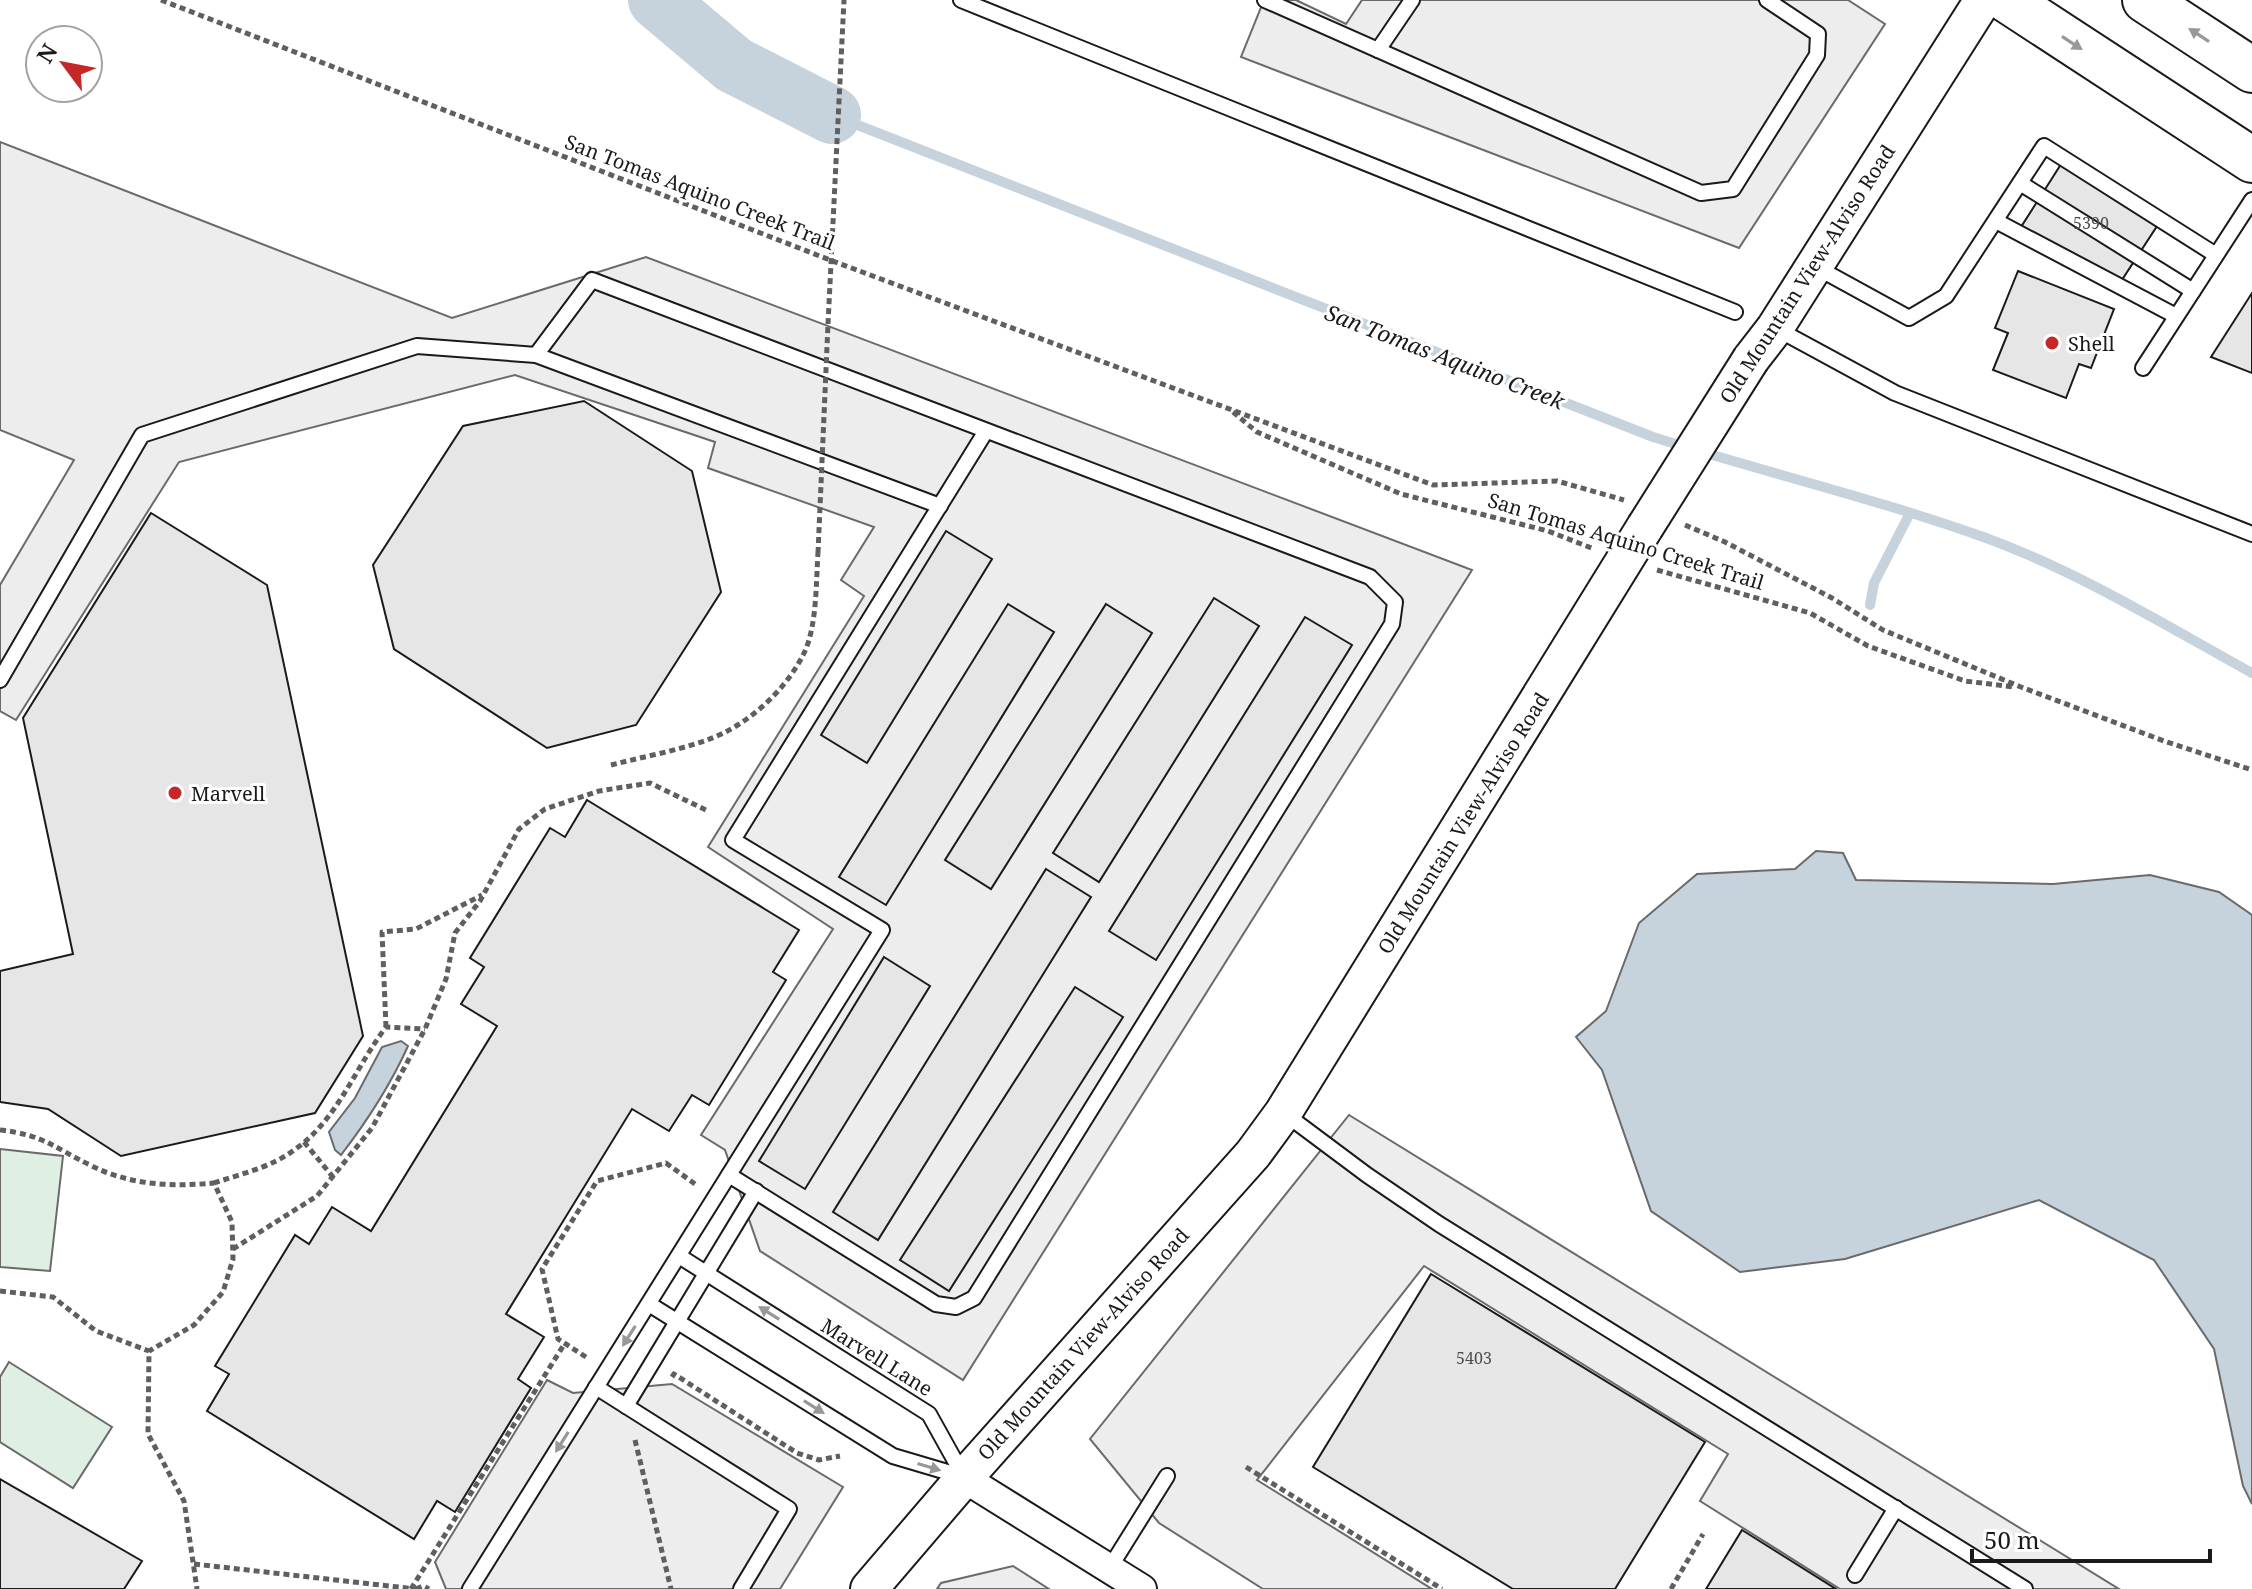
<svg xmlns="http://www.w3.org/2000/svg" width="2252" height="1589" font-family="'Noto Serif',serif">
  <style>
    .green { fill: #e0efe3; stroke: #6a6a6a; stroke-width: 2 }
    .parking { fill: #ededed; stroke: #6a6a6a; stroke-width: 2 }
    .water { fill: #c6d2dc; stroke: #6a6a6a; stroke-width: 2 }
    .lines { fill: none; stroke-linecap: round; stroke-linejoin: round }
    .stream { stroke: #c6d2dc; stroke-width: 10 }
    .river { stroke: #c6d2dc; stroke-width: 58 }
    .building { fill: #e6e6e6; stroke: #1a1a1a; stroke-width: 2 }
    .service-casing { stroke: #1a1a1a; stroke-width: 18 }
    .minor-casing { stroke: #1a1a1a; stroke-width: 32 }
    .tertiary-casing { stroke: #1a1a1a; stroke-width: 40 }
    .primary-casing { stroke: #1a1a1a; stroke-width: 48 }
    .path { stroke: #5f5f5f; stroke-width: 5; stroke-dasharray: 6 4; stroke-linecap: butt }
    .service { stroke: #fff; stroke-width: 14 }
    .minor { stroke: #fff; stroke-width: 28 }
    .tertiary { stroke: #fff; stroke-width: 36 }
    .primary { stroke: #fff; stroke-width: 44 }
    .tertiary-bridge-casing { stroke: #1a1a1a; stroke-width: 40; stroke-linecap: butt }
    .path-bridge { stroke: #5f5f5f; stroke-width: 5; stroke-dasharray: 6 4; stroke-linecap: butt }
    .tertiary-bridge { stroke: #fff; stroke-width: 36 }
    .oneway { fill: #989898 }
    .poi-dot { fill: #c62828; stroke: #fff; stroke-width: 3 }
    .labels { text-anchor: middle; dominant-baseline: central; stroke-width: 6; stroke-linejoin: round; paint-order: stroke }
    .number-label { font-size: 16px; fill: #4d4d4d }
    .street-label { font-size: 20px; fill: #1a1a1a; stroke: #fff }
    .poi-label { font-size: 20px; fill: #1a1a1a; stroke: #fff; text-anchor: start }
    .water-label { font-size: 22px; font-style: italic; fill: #1a1a1a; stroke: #fff }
  </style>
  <rect width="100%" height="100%" fill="#fff"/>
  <g class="green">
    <polygon points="0,1149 63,1156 50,1271 0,1267"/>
    <polygon points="9,1362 112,1427 73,1488 0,1442 0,1377"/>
  </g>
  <g class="parking">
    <polygon points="1264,0 1296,0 1346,24 1362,0 1848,0 1885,24 1739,248 1241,57"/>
    <polygon points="0,142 452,318 646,257 1472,570 963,1380 760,1251 725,1150 701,1135 833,929 708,847 864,596 841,580 874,527 708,468 715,442 515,375 179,462 16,720 0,711 0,585 74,460 0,430"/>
    <polygon points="1349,1115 2119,1589 1840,1589 1700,1501 1728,1454 1424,1266 1257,1480 1432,1589 1263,1589 1159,1523 1090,1439"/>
    <polygon points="547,1380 573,1393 672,1384 843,1487 780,1589 446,1589 435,1562"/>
    <polygon points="1013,1566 1049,1589 937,1589 941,1583"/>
  </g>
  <g class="water">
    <polygon points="1816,851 1843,853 1856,880 2053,884 2150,875 2219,892 2252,915 2252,1504 2243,1486 2214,1349 2154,1260 2039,1200 1845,1259 1740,1272 1651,1211 1602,1070 1576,1037 1606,1011 1639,923 1697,874 1795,869"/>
    <path d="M401 1041 408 1046C390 1086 368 1120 341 1155L335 1150 329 1132 355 1098 382 1047Z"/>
  </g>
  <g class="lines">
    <g class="stream">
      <path d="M832 115 1653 437C1764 472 1877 499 1986 538 2079 572 2165 625 2252 673"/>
      <polyline points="1870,605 1874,583 1910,513"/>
    </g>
    <polyline class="river" points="657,0 734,65 832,115"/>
  </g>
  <g class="building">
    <polygon points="2065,158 2161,220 2116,289 2021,227"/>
    <polygon points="2018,271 2114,309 2091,368 2079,364 2066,398 1993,370 2008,333 1995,328"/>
    <polygon points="2252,293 2252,373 2211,357"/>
    <polygon points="584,401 692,471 721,592 636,725 547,748 394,649 373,565 463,426"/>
    <polygon points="151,513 267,585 363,1036 315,1113 121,1156 48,1109 0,1102 0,971 73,954 23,718"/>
    <polygon points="946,531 992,559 867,763 821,735"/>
    <polygon points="1214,598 1259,626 1099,882 1053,853"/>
    <polygon points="1008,604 1054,632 886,905 839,877"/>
    <polygon points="1106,604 1152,633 991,889 945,860"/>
    <polygon points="1305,617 1352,645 1156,960 1109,931"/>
    <polygon points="587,800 799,930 773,972 786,980 709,1105 692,1095 669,1131 632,1109 506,1314 544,1337 518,1379 531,1388 455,1512 437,1501 414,1539 207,1411 229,1374 215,1366 295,1235 309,1244 332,1207 371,1231 497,1026 461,1004 484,967 470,958 550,828 565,837"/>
    <polygon points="1046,869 1091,897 878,1240 833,1212"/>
    <polygon points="884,957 930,986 805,1189 759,1161"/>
    <polygon points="1075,987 1123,1017 949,1291 900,1260"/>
    <polygon points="1431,1274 1705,1442 1615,1589 1513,1589 1313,1467"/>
    <polygon points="0,1479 142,1561 124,1589 0,1589"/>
    <polygon points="1742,1530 1836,1589 1706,1589"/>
  </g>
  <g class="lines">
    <g class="service-casing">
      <g id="service">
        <polyline points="961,0 1735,312"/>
        <polyline points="1265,0 1701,193 1733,189 1817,55 1818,34 1767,0"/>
        <polyline points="1378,50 1412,0"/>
        <polyline points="2020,183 2193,291"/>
        <polyline points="1996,221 2176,316"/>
        <polyline points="1816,267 1909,318 1946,296 2044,146 2216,255"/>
        <polyline points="1775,328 1895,393 2252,534"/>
        <polyline points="2143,368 2252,200"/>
        <polyline points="0,680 142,435 417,346 536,355"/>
        <polyline points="1284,1113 1367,1175 1439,1224 2025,1589"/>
        <polyline points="729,1175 936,1304 956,1307 974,1298 1392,624 1395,602 1370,577 592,280 536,355 940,506"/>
        <polyline points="679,1256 929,1414 964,1477"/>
        <polyline points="649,1304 893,1456 964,1477"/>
        <polyline points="596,1387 789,1509 741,1589"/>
        <polyline points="626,1406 756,1191"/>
        <polyline points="1109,1569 1167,1476"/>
        <polyline points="1855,1575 1896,1508"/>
        <polyline points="470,1589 882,930 733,840 986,431"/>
      </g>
    </g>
    <g class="minor-casing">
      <polyline id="minor" points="964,1478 1142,1589"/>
    </g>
    <g class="tertiary-casing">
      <g id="tertiary">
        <polyline points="1751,359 1775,328 1983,0"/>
        <polyline points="869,1589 964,1478 1253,1154 1283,1113 1645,527"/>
      </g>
    </g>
    <g class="primary-casing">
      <g id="primary">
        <polyline points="2007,0 2252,160"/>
        <polyline points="2145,0 2252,70"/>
      </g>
    </g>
    <g class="path">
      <polyline points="161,0 830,260 1433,485 1557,481 1624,500"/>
      <polyline points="828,324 844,0"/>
      <polyline points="1233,412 1257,432 1401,494 1548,531 1594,549"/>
      <polyline points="1685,525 1725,542 1832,598 1883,630 2021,687 2164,741 2252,770"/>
      <polyline points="1657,570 1810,613 1868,646 1965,681 2014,687"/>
      <path d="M611 765C642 757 676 751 707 740 747 726 787 690 805 651 817 624 816 582 818 553"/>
      <polyline points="386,1027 382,932 416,929 482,895"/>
      <path d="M0 1130C45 1135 54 1148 92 1166 130 1185 172 1187 214 1183L232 1222 233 1259 223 1292 194 1325 149 1351"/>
      <polyline points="304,1142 333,1177"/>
      <path d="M214 1183C235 1176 259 1170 278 1160 335 1130 350 1075 386 1027L425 1029"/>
      <polyline points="233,1249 317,1196 372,1128 425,1029 446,979 455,933 480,901 519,829 545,809 599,791 650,783 708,811"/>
      <polyline points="0,1291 53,1297 96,1331 149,1351 148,1434 184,1501 197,1589"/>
      <polyline points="586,1357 558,1339 542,1269 597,1181 666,1163 695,1184"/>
      <polyline points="672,1377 674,1374 797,1453 819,1460 840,1456"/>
      <polyline points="635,1440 671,1589"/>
      <polyline points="1246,1467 1442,1589"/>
      <polyline points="194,1564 416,1589"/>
      <polyline points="411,1589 565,1343"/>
      <polyline points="416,1589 423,1586 429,1589"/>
      <polyline points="1671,1589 1703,1534"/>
    </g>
    <use href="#service" class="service"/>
    <use href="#minor" class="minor"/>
    <use href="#tertiary" class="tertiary"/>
    <use href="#primary" class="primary"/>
    <g class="tertiary-bridge-casing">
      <polyline id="tertiary-bridge" points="1645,527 1751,359"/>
    </g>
    <polyline class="path-bridge" points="818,553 828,324"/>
    <use href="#tertiary-bridge" class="tertiary-bridge"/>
  </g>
  <defs><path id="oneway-solid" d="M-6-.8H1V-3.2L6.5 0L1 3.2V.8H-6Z" transform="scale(2)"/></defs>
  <g class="oneway">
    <use href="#oneway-solid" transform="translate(2199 35) rotate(-147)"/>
    <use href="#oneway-solid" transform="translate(2072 43) rotate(33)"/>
    <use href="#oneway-solid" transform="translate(769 1313) rotate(-148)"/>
    <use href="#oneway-solid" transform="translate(629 1336) rotate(122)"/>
    <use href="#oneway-solid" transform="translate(814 1407) rotate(32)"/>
    <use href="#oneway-solid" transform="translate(562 1442) rotate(122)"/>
    <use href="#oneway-solid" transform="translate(929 1467) rotate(17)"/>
  </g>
  <g class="poi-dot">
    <circle cx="2052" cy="343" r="8"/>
    <circle cx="175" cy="793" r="8"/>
  </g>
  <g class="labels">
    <g class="number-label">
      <text x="2091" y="223">5390</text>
      <text x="1474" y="1358">5403</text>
    </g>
    <g class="street-label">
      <text transform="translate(700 192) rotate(21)">San Tomas Aquino Creek Trail</text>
      <text transform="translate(1807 274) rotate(-57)">Old Mountain View-Alviso Road</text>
      <text transform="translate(1626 541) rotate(17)">San Tomas Aquino Creek Trail</text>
      <text transform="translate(1463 823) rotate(-58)">Old Mountain View-Alviso Road</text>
      <text transform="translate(1083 1344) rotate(-48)">Old Mountain View-Alviso Road</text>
      <text transform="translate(877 1357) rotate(32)">Marvell Lane</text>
    </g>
    <g class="poi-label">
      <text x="2068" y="343">Shell</text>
      <text x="191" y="793">Marvell</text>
    </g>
    <g class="water-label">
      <text transform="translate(1445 356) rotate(21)">San Tomas Aquino Creek</text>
    </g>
  </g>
  <g transform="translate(64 64) rotate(302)"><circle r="38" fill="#ffffff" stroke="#a3a3a3" stroke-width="2"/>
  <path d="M0-6L14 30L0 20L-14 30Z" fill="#c62828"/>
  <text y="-12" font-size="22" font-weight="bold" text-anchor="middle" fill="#1a1a1a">N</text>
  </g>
  <path d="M1972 1549v12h238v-12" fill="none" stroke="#1a1a1a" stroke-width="4"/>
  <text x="1984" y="1549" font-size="24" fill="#1a1a1a" stroke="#ffffff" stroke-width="6" paint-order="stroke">50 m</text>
</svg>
